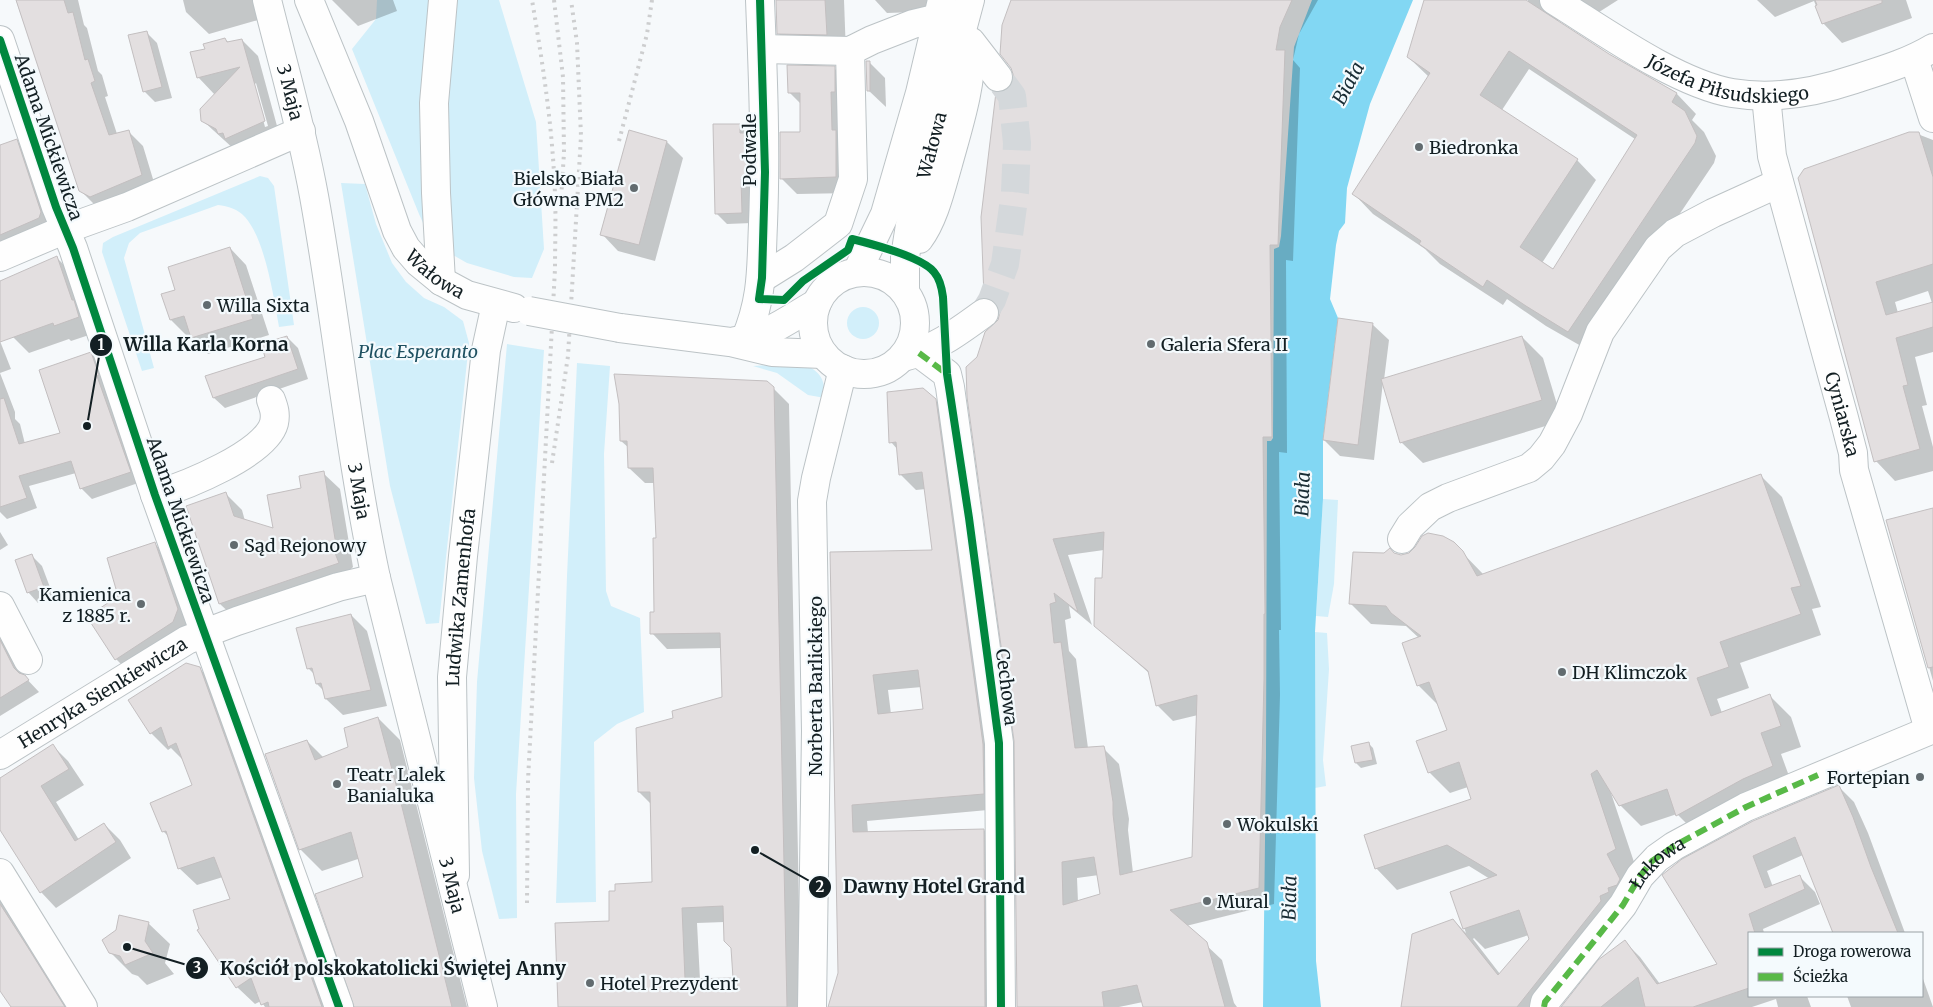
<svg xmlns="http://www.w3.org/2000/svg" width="1933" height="1007" font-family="Merriweather,serif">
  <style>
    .green { fill: #d2effa }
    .water { fill: #82d7f3 }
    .shadow { fill: #0003; fill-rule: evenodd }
    .building { fill: #e3dfe0; stroke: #c3bfc0; fill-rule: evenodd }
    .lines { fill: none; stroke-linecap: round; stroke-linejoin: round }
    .minor-tunnel { stroke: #d4d8db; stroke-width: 28; stroke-dasharray: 28 14; stroke-linecap: butt }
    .minor-casing { stroke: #bcc3c6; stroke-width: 30 }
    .major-casing { stroke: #bcc3c6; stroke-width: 30 }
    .minor { stroke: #fefefe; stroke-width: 28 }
    .major { stroke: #fefefe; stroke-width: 28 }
    .rail { stroke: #cdcecf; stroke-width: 4; stroke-dasharray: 2.5 5; stroke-linecap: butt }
    .minor-bridge-casing { stroke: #bcc3c6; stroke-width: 30; stroke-linecap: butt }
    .minor-bridge { stroke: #fefefe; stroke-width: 28 }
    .quiet { stroke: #58b947; stroke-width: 6; stroke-dasharray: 12 6; stroke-linecap: butt }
    .cycleway-casing { stroke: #f4fafd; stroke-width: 11 }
    .cycleway { stroke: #00873e; stroke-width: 8 }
    .poi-dot { fill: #626b6f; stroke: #f4fafd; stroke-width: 2 }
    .labels { text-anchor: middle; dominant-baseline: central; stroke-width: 4.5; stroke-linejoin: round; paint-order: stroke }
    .street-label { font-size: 18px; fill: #131f23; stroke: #f4fafd }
    .poi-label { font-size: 18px; fill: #131f23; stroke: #f4fafd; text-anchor: start }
    .park-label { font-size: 18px; font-style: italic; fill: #1e5060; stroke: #f4fafd }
    .water-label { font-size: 19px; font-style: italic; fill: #192d35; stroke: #f4fafd }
    .leader { fill: none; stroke: #131f23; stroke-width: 2 }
    .callout-dot { fill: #131f23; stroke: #f4fafd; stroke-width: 2 }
    .mark-label { font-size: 15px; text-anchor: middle; font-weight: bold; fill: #fff }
    .callout-label { font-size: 19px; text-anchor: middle; font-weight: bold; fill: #131f23; stroke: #f4fafd; stroke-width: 4.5; stroke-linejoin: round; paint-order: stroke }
  </style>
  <rect width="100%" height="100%" fill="#f6f9fb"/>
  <g class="green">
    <polygon points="377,0 499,0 536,122 544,249 532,278 514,277 467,263 432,243 419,214 352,49 376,19"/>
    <path d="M260 176 268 178 274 186 294 325 279 327C274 298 265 239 245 217 238 209 228 206 218 205L140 233 129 243 124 258 154 368 142 371 102 252 103 243 113 237Z"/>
    <polygon points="341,183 365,184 376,224 392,263 406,282 424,298 444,307 463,321 469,343 439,623 426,624 390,486"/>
    <circle cx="863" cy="323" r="16"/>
    <polygon points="507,344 544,350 516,794 517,918 499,919 482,851 474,778 477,682"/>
    <polygon points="577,363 610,366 604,454 606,591 611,606 640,618 644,712 617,724 594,742 596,902 556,903 567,576"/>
    <path d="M798 363C819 369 825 377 825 398L808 395 777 373 753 366Z"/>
    <polygon points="1323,499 1338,500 1334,584 1328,617 1316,616"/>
    <polygon points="1315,632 1327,633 1329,669 1323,760 1326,786 1315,788"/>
  </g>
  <polygon class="water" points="1312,0 1413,0 1370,104 1347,188 1345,223 1339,231 1336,245 1330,299 1338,318 1323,440 1323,499 1315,632 1316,961 1321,1007 1263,1007 1266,757 1267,441 1271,441 1273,438 1274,249 1279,247 1281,236 1294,47"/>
  <g class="shadow">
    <polygon points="16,0 78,0 84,25 87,28 98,71 102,75 108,96 105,97 117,134 128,131 143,146 156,189 95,205 80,190"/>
    <polygon points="183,0 253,0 258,20 209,34 186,12"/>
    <polygon points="332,0 393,0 397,11 358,26"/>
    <polygon points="777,0 844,0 846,54 798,53 778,33"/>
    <polygon points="875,0 945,0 945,11 887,13"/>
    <path d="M1013 0H1318L1299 34 1293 60 1300 68 1293 261 1286 260 1287 453 1279 452 1281 630H1279L1280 695 1274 904 1186 926 1222 960 1234 1003 1237 1007H1144L1143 1002 1119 1007H1018L1016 743 978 357 999 320 1001 313 985 297 1009 90 1013 84ZM1104 550 1103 579 1095 625 1150 674 1157 705 1173 721 1198 715 1193 858 1133 873 1128 830 1129 819 1119 764 1103 748H1088L1076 659 1069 651 1065 620 1071 618 1069 606 1092 625 1068 555ZM1099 875 1102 895 1078 902 1077 878Z"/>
    <path d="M1425 0H1523L1528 3V0H1618L1596 14 1560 12 1558 23 1609 55 1677 94 1696 114 1692 120 1704 132 1716 156 1714 163 1588 350 1546 326 1507 299 1503 305 1440 264 1425 249 1373 214 1354 194 1429 77 1408 57ZM1529 69 1635 139 1553 271 1542 263 1596 180 1577 160 1502 110Z"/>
    <polygon points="1757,0 1906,0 1912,18 1842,43 1823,23 1814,1 1775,17"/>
    <polygon points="146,32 157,43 172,98 155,102 144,91"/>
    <path d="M225 39 229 43 242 40 258 56 280 137 235 150 202 120 215 95 198 77 206 50ZM256 83 268 126 265 127 254 85Z"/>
    <polygon points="869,62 885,78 886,107 868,90"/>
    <polygon points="834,68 850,84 852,193 797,194 781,178 801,133 801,104 789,92"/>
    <polygon points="739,125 759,145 752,223 727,224 716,213"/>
    <polygon points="630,132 667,142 683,158 655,261 618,251 602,234"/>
    <path d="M1915 133 1933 140V352L1915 357 1927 405 1922 406 1933 447V471L1895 481 1876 461 1800 178ZM1928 291 1932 303 1898 313 1895 302Z"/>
    <polygon points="17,141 37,161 61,233 0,264 0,146"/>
    <polygon points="230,248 246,265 269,335 208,354 191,335 187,336 171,320 177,291"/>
    <polygon points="57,258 73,274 95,333 71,341 69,339 29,353 13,337 0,307 0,288"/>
    <polygon points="1372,324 1389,340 1384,380 1522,337 1543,358 1562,421 1423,463 1401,442 1383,382 1374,460 1340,456 1324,440"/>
    <polygon points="287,337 298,348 308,379 225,408 214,398 267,357"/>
    <polygon points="0,341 11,369 0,373"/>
    <polygon points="91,354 101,364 141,482 92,499 81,488 76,473 29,486 37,508 7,519 0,512 0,373 15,412 15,419 20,424 25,444 62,434"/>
    <path d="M767 382 789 404 801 1007H559L611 922 617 892 653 884 651 804 639 792 675 719 723 698 722 648 667 649 652 633 656 613 657 539 655 483H645L629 468V448L621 441ZM725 922 732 948 734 979 700 980 697 923Z"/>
    <path d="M935 400 951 416 999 809 867 821 868 833 984 830 999 846 1001 1007H830L831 998 839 973 831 554 934 551 926 489 916 490 900 474 898 450 891 442ZM922 687 925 710 891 714 888 690Z"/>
    <polygon points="323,473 340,489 353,567 350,570 354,580 237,620 220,604 187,507 226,494 242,510 245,521 275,529 303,489"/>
    <path d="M1761 476 1782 497 1821 607 1812 609 1821 635 1740 663 1749 688 1717 699 1722 713 1770 696 1791 717 1801 747 1781 754 1793 787 1699 836 1677 814 1641 826 1620 805 1610 790 1637 871 1555 1007H1402L1453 920 1466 933 1452 893 1490 879 1469 866 1397 890 1376 868 1473 800 1468 787 1450 793 1429 772 1449 731 1440 707 1418 685 1419 638 1406 626 1371 624 1350 603 1394 554 1401 556 1453 543 1484 575ZM1529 935 1531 940 1500 974 1473 939 1474 938 1485 949Z"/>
    <polygon points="1933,509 1933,681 1888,521"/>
    <polygon points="0,532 8,545 0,550"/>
    <polygon points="155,544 171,560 194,626 132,675 116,659 119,597"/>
    <polygon points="31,555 42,566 54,598 38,603 28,592"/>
    <polygon points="351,615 367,631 387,706 343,715 326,699 324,691 317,684 316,676 308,668"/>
    <polygon points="0,631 23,675 39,692 0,716"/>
    <polygon points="199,668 217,686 333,1007 265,1007 261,1001 255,1004 237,987 200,929 231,900 223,877 197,885 179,868 169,837 163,831 193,786 184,761 171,748 168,750 151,733"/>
    <polygon points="378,718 400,740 467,1007 355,1007 364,877 358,859 322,871 300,849 307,741 324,758 350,748"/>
    <polygon points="1368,743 1373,748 1377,764 1361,768 1356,763"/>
    <polygon points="53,746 68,761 84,785 56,802 79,840 104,824 120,840 131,858 56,908 41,892 0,827 0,779"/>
    <polygon points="1839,787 1854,802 1868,833 1905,933 1834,933 1803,855 1767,871 1773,887 1800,877 1815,892 1820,904 1763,929 1764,933 1749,933 1749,996 1807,996 1811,1007 1778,1007 1776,999 1752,1007 1563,1007 1625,942 1640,957 1660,984 1719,965 1664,876"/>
    <polygon points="0,895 70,1007 12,1007 0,989"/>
    <polygon points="148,923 170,944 165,963 174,974 147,985 138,976 132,974 110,952"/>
    <polygon points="1922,976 1933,1007 1851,1007 1847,996 1922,996"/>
  </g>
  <g class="building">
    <polygon points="16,0 64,0 68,13 73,12 85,60 88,59 95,81 91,83 109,135 129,130 142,175 90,197 79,191"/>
    <polygon points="776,0 825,0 827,35 777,34"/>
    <path d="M1011 0H1292L1280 27 1276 50H1285L1278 245H1270L1272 437H1263L1265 614H1264V679L1259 888 1170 910 1207 942 1225 1007H1143L1137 985 1102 992 1104 1007H1017L1014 741 967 397 966 367 977 357 985 332 998 320 1000 312 996 303 991 299 984 298 981 217 996 92 1007 90 1013 82V74L1011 68 1000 54 1002 25ZM1104 532 1102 578H1095L1094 626 1148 671 1156 706 1197 695 1192 857 1120 875 1113 814V802L1105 750 1104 746 1075 748 1061 642 1054 643 1050 604 1056 602 1054 593 1078 612 1053 539ZM1094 857 1100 894 1063 905 1062 862Z"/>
    <path d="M1424 0H1526L1609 54 1677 93 1672 102 1685 111 1697 136 1695 143 1568 332 1526 306 1487 280 1483 287 1419 244 1421 241 1352 194 1430 73 1407 57ZM1509 51 1637 135 1553 269 1520 247 1578 159 1480 95Z"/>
    <polygon points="1815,0 1882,0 1882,3 1822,24 1815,6 1817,5"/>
    <polygon points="147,31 162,87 143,92 128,35"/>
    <polygon points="225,38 227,42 242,39 265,121 225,139 223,133 218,134 216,129 201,121 200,109 240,67 197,78 190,52 205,49 203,44"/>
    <polygon points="866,61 870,61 870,91 867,91"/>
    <polygon points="787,65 835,66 835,92 831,92 832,130 836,130 836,177 780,179 780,132 800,132 800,93 788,93"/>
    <polygon points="713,124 740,124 740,133 748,133 748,179 741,179 742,213 715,214"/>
    <polygon points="629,130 667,141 639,245 600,235"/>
    <polygon points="1909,132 1919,132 1933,177 1933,264 1876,282 1886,315 1933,302 1933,327 1896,338 1908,385 1903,386 1920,449 1874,462 1798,178 1804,169"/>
    <polygon points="17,139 41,212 39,218 0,235 0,145"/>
    <polygon points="230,247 253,319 191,338 184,316 170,320 161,294 175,290 168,267"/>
    <polygon points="57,256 72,300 74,300 79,317 54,326 53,323 0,342 0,281"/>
    <polygon points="1338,318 1373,323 1358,445 1323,440"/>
    <polygon points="287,336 298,369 213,398 205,376 265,357 261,344"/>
    <polygon points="1522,336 1542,400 1400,443 1381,379"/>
    <polygon points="91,352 99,375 97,376 131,472 80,489 71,461 19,476 27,498 0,507 0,399 4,398 19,444 60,433 39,370"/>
    <path d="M614 374 767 381 774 387 787 1007H558L555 923 609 921V891H615V884L652 882 650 792H638L636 728 673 718 672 711 722 697 720 633 650 634V612H654L653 538H656L653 468H628L627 441H620L619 404ZM723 906 724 941 731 948 733 978 685 979 682 908Z"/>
    <path d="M923 388 936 399 983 744 984 794 852 805 853 832 984 829 985 1007H828L838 973 830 552 932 550 922 472 899 475 896 442 889 443 887 392ZM918 670 923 709 878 714 873 675Z"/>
    <polygon points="324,471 337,551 335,553 339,563 219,604 186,506 226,492 234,516 273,528 267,495 301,488 299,476"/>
    <polygon points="1761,474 1801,586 1791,588 1801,614 1720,642 1729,667 1697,678 1711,716 1770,694 1781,726 1761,733 1773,766 1743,779 1676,816 1667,789 1619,806 1597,770 1591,774 1616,849 1607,854 1620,879 1617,885 1608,888 1609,892 1600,896 1601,901 1517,1007 1401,1007 1412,934 1453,919 1498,975 1529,939 1519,910 1463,929 1450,892 1497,875 1447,845 1375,869 1364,835 1471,799 1459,762 1428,773 1416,741 1447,730 1429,682 1417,686 1402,643 1421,636 1391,613 1386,606 1349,604 1353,552 1384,553 1390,548 1394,553 1401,555 1409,553 1415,547 1422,536 1428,533 1443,536 1454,542 1463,551 1477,576"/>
    <polygon points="1933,508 1933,667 1928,668 1886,520"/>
    <polygon points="155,542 178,609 173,622 115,660 87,617 118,596 107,558"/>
    <polygon points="32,554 44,587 27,593 15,560"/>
    <polygon points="351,614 371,690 325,699 321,683 316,684 312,668 307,669 296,628"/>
    <polygon points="0,640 14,668 19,673 25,675 29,680 0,698"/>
    <polygon points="186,663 200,667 322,1007 269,1007 268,1002 261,1005 251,978 236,988 197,930 199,929 193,910 230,899 214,857 178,869 166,831 162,832 150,803 192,785 176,743 168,747 161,727 150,734 128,700"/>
    <polygon points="378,717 401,803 452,1007 354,1007 315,894 363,877 351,832 299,850 265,754 307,740 315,760 348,747 344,728"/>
    <polygon points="1369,742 1373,760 1355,763 1351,746"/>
    <polygon points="53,744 69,769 41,786 75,841 104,823 116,842 40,893 0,830 0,778"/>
    <polygon points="1839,785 1853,817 1871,867 1898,933 1833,933 1795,837 1753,856 1765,888 1800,875 1805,889 1749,914 1755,933 1749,933 1749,988 1693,1007 1645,1007 1638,977 1601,1007 1561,1007 1598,960 1625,940 1657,984 1717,964 1662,875 1682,859 1753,821"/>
    <polygon points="0,904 27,946 65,1007 11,1007 0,991"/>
    <polygon points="119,915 149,922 145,941 153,953 125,965 120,956 109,953 102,940 116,930"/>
  </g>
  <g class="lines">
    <polyline class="minor-tunnel" points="984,313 992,300 1005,264 1015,192 1017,143 1012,96 998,77"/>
    <g class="minor-casing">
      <g id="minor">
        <path id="s1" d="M309 0 359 121 397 231 406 248 419 263 441 281 467 295 514 308"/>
        <path id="s2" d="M1554 0C1604 31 1676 83 1732 93 1773 100 1813 93 1852 80 1880 71 1908 63 1933 48"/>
        <polyline points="0,40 56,207 73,248 155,495 339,1007"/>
        <polyline points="971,42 998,77"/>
        <polyline points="762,49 850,51 872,40 913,24 938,18"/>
        <polyline points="1914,59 1933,118"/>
        <path id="s3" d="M1766 96 1772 156 1844 418 1853 453 1854 470 1929 730"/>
        <path d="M919 239C934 219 941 188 948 164 959 124 972 85 971 43"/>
        <polyline points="0,257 66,229 127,207 301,131"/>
        <polyline points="857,272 885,214 920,93 942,0"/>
        <circle cx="864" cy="323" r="51"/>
        <polyline points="762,278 794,258 838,224 853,179 850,51"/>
        <polyline points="441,281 436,193 434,103 443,0"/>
        <path id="s4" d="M905 292V257L910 225 970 0"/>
        <polyline points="620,328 730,342 772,352 823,354"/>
        <path d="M745 340C763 298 761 268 763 224 766 150 763 75 760 0"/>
        <path d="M736 341C765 338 792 317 817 303"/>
        <polyline points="919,353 947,374 950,387 999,743 1001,1007"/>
        <path d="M903 357C934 350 958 332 984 313"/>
        <path d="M155 495C185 486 266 454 274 423 276 414 274 408 271 400"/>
        <polyline points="1402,539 1410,526 1430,507 1448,498 1529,468 1541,458 1552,444 1568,414 1600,332 1658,248 1675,233 1713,213 1779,183"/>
        <polyline points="0,606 28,660"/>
        <path id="s5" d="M0 755 187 640 237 621 338 587 376 578"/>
        <polyline points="0,873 83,1007"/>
        <path id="s6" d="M455 875 452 677 463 556 486 350 496 304"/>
        <polyline points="812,1007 816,731 812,501 816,478 843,369"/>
        <path id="s7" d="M1544 1007 1545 1002 1623 905 1640 876 1657 858 1674 846 1746 807 1933 729"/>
      </g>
    </g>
    <g class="major-casing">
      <g id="major">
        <path id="s8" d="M267 0C283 65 302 129 314 196 337 323 349 451 376 578L483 1007"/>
      </g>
    </g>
    <use href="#minor" class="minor"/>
    <use href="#major" class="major"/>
    <g class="rail">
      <polyline points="554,0 563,77 564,153 561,199"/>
      <polyline points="619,141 647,34 652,0"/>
      <polyline points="552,463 568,356 581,136 577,43 571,0"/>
      <path d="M527 903 528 780 555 269C555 245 556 220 555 196 553 130 543 65 532 0"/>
    </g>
    <g class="minor-bridge-casing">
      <polyline id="minor-bridge" points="529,311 620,328"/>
    </g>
    <use href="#minor-bridge" class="minor-bridge"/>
    <g class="quiet">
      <polyline points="919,353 947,374"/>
      <polyline points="1544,1007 1545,1002 1623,905 1640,876 1652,861 1674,846 1746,807 1818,775"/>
    </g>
    <g class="cycleway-casing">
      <g id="cycleway">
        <path d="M760 0 765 172 762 278 759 299 784 300 803 281 848 250 852 239C872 244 922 257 934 272 940 279 942 289 943 297L947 374 969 518 999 743 1001 1007"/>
        <polyline points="0,40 56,207 73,248 155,495 339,1007"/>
      </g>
    </g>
    <use href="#cycleway" class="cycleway"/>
  </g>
  <g class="poi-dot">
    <circle cx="1419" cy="147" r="5"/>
    <circle cx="634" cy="188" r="5"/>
    <circle cx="207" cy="305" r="5"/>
    <circle cx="1151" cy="344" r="5"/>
    <circle cx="234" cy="545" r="5"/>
    <circle cx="141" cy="604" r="5"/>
    <circle cx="1562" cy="672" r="5"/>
    <circle cx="1920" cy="777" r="5"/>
    <circle cx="337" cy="784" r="5"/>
    <circle cx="1227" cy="824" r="5"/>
    <circle cx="1207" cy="901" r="5"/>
    <circle cx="590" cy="983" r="5"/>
  </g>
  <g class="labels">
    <g class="street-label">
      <text stroke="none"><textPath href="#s2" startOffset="195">Józefa Piłsudskiego</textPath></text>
      <text stroke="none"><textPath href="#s8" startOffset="95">3 Maja</textPath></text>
      <text transform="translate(49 137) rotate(71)">Adama Mickiewicza</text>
      <text stroke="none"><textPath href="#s4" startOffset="150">Wałowa</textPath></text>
      <text transform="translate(749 150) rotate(-90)">Podwale</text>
      <text stroke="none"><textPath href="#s1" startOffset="306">Wałowa</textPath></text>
      <text stroke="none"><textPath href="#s3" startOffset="328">Cyniarska</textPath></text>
      <text stroke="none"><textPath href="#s8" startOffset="500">3 Maja</textPath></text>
      <text transform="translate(181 520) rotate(71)">Adama Mickiewicza</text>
      <text stroke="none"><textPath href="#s6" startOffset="278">Ludwika Zamenhofa</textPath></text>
      <text transform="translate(815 686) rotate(-90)">Norberta Barlickiego</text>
      <text transform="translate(1007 687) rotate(83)">Cechowa</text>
      <text stroke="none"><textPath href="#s5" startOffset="120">Henryka Sienkiewicza</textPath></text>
      <text stroke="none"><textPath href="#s7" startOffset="185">Łukowa</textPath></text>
      <text stroke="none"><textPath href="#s8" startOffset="905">3 Maja</textPath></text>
    </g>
    <g class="poi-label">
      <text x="1429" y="147">Biedronka</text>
      <text x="624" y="178" text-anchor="end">Bielsko Biała<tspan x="624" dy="21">Główna PM2</tspan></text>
      <text x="217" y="305">Willa Sixta</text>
      <text x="1161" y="344">Galeria Sfera II</text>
      <text x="244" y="545">Sąd Rejonowy</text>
      <text x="131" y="594" text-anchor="end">Kamienica<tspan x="131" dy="21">z 1885 r.</tspan></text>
      <text x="1572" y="672">DH Klimczok</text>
      <text x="347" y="774">Teatr Lalek<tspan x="347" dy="21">Banialuka</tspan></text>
      <text x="1910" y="777" text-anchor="end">Fortepian</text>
      <text x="1237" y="824">Wokulski</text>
      <text x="1217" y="901">Mural</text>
      <text x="600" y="983">Hotel Prezydent</text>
    </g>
    <g class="park-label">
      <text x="418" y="351">Plac Esperanto</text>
    </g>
    <g class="water-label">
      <text transform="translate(1348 83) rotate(-62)">Biała</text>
      <text transform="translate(1302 494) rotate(-88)">Biała</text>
      <text transform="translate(1289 898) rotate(-89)">Biała</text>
    </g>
  </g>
  <path class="leader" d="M87 426L101 345M755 850L820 887M127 947L197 968"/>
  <g class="callout-dot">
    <circle cx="87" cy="426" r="5"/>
    <circle cx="755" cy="850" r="5"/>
    <circle cx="127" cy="947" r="5"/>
    <circle cx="101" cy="345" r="12"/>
    <circle cx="820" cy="887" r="12"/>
    <circle cx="197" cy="968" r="12"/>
  </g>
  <g class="mark-label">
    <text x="101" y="350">1</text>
    <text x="820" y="892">2</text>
    <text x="197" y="973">3</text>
  </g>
  <g class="callout-label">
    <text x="206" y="351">Willa Karla Korna</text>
    <text x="934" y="893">Dawny Hotel Grand</text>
    <text x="393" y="975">Kościół polskokatolicki Świętej Anny</text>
  </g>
  <rect x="1748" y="932" width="175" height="65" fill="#f4fafd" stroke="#9aa2a6"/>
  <rect x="1758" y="948" width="25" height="8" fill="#00873e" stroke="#9aa2a6"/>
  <text x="1793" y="957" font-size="15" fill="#131f23">Droga rowerowa</text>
  <rect x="1758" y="973" width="25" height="8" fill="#58b947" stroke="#9aa2a6"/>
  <text x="1793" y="982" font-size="15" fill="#131f23">Ścieżka</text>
</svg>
